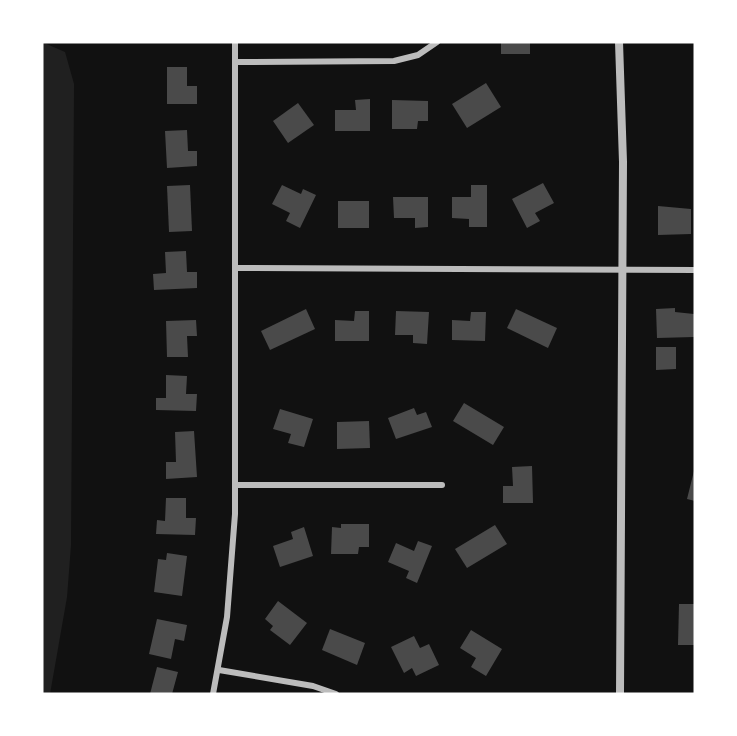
<svg xmlns="http://www.w3.org/2000/svg" width="737" height="736" font-family="'DejaVu Sans',sans-serif">
  <style>
    .green { fill: #202020 }
    .building { fill: #4a4a4a }
    .lines { fill: none; stroke-linecap: round; stroke-linejoin: round }
    .minor { stroke: #bcbcbc; stroke-width: 6 }
    .tertiary { stroke: #bcbcbc; stroke-width: 8 }
  </style>
  <rect width="100%" height="100%" fill="#111"/>
  <polygon class="green" points="42,42 65,52 74,84 71,545 67,597 50,694 42,694"/>
  <g class="building">
    <rect x="501" y="42" width="29" height="12"/>
    <polygon points="167,67 187,67 187,86 197,86 197,104 167,104"/>
    <polygon points="486,83 501,107 467,128 452,104"/>
    <polygon points="370,99 370,131 335,131 335,110 356,110 355,100"/>
    <polygon points="392,100 428,101 428,121 418,121 417,129 392,129"/>
    <polygon points="298,103 314,125 288,143 273,121"/>
    <polygon points="187,130 188,151 197,151 197,166 167,168 165,131"/>
    <polygon points="543,183 554,203 535,213 540,221 527,228 512,199"/>
    <polygon points="190,185 192,231 169,232 167,186"/>
    <polygon points="282,185 301,194 303,189 316,195 300,228 286,221 290,213 272,204"/>
    <polygon points="471,185 487,185 487,227 469,227 469,219 452,218 452,197 471,197"/>
    <polygon points="393,197 428,197 428,227 415,228 415,218 394,218"/>
    <rect x="338" y="201" width="31" height="27"/>
    <polygon points="658,206 691,209 691,234 658,235"/>
    <polygon points="186,251 187,272 197,272 197,288 154,290 153,274 166,273 165,252"/>
    <polygon points="675,308 675,312 694,314 694,337 657,338 656,309"/>
    <polygon points="306,309 315,329 270,350 261,331"/>
    <polygon points="516,309 557,328 548,348 507,328"/>
    <polygon points="355,311 369,311 369,341 335,341 335,320 354,321"/>
    <polygon points="396,311 429,312 427,344 413,343 413,335 395,335"/>
    <polygon points="471,312 486,312 485,341 452,340 452,320 470,321"/>
    <polygon points="196,320 197,336 187,336 188,357 167,357 166,321"/>
    <polygon points="656,347 676,347 676,369 656,370"/>
    <polygon points="166,375 187,376 186,394 197,394 196,411 156,410 156,398 166,398"/>
    <polygon points="464,403 504,427 493,445 453,421"/>
    <polygon points="414,408 417,415 426,412 432,427 396,439 388,418"/>
    <polygon points="280,409 313,419 304,447 288,443 291,434 273,429"/>
    <polygon points="369,421 370,448 337,449 337,422"/>
    <polygon points="194,431 197,477 166,479 166,462 176,462 175,432"/>
    <polygon points="532,466 533,503 503,503 503,486 513,486 512,467"/>
    <polygon points="695,467 695,501 687,499"/>
    <polygon points="166,498 186,498 186,518 196,518 195,535 156,534 157,520 165,521"/>
    <polygon points="341,524 369,524 369,547 359,547 358,554 331,554 332,527 341,528"/>
    <polygon points="495,525 507,544 467,568 455,549"/>
    <polygon points="304,527 313,556 280,567 273,546 293,539 291,532"/>
    <polygon points="418,541 432,546 417,583 406,578 409,571 388,562 396,543 414,551"/>
    <polygon points="167,553 187,556 182,596 154,592 158,559 166,560"/>
    <polygon points="278,601 307,623 290,645 270,630 273,626 265,619"/>
    <polygon points="679,604 695,604 695,645 678,645"/>
    <polygon points="157,619 187,625 184,641 175,639 171,659 149,654"/>
    <polygon points="330,629 365,643 357,665 322,650"/>
    <polygon points="471,630 502,649 486,676 471,667 476,658 460,648"/>
    <polygon points="414,636 420,648 429,644 439,665 416,676 412,668 404,673 391,647"/>
    <polygon points="157,667 178,672 172,694 150,694"/>
  </g>
  <g class="lines">
    <g class="minor">
      <polyline points="237,62 394,61 418,55 437,42"/>
      <polyline points="236,268 695,270"/>
      <polyline points="235,485 442,485"/>
      <polyline points="219,670 313,686 336,694"/>
      <polyline points="213,694 227,617 235,514 235,42"/>
    </g>
    <polyline class="tertiary" points="619,42 623,162 620,694"/>
  </g>
  <rect width="737" height="736" fill="none" stroke="#ffffff" stroke-width="87"/>
</svg>
